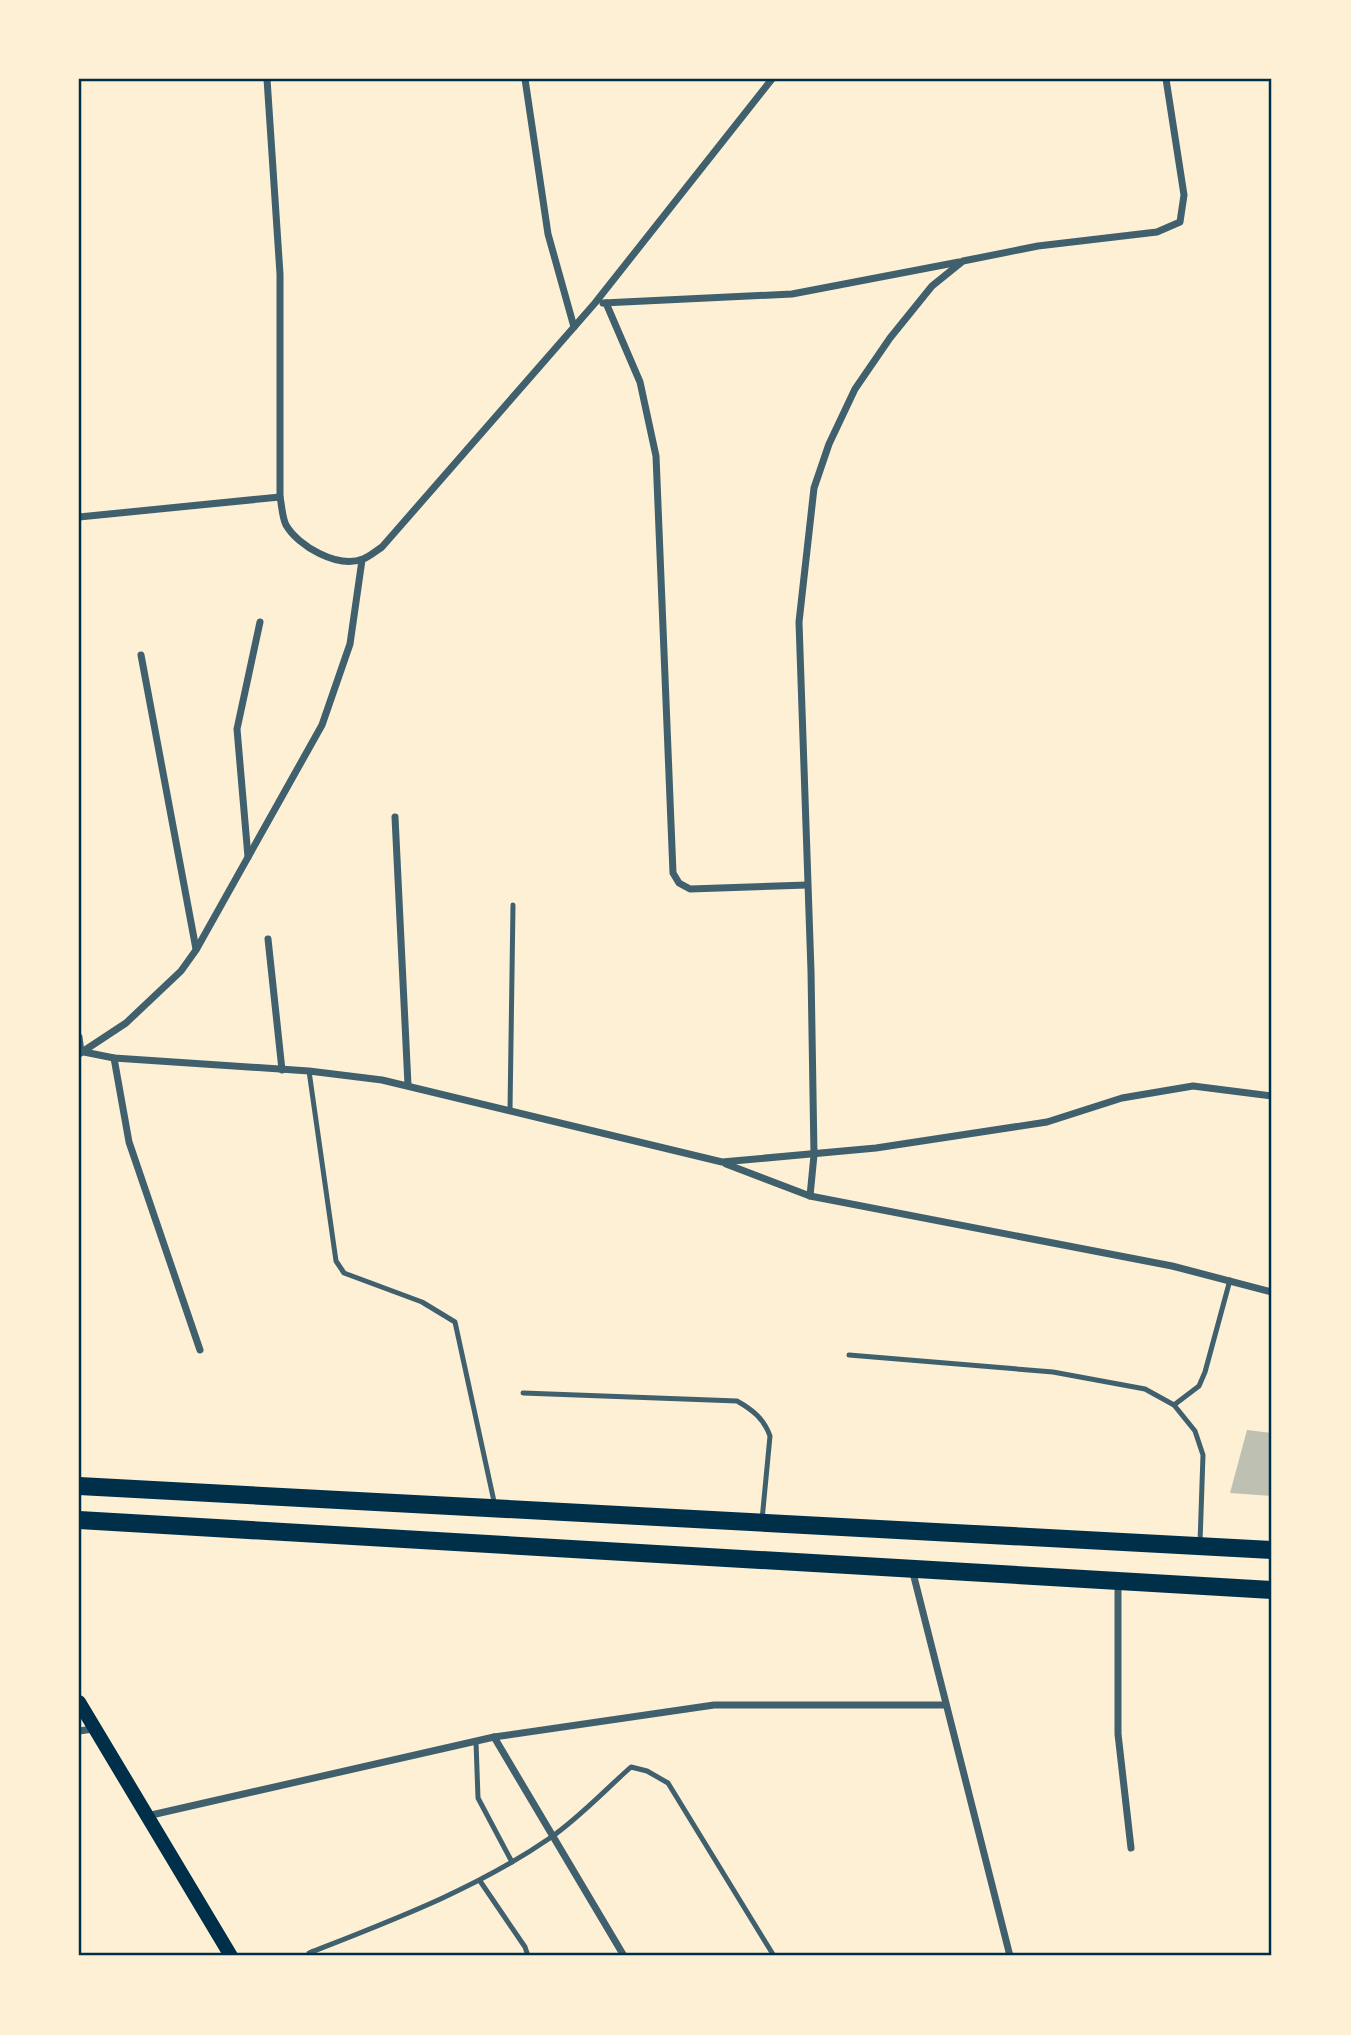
<svg xmlns="http://www.w3.org/2000/svg" width="1351" height="2035" font-family="'IBM Plex Sans',sans-serif">
  <style>
    .building { fill: #bec0b2 }
    .lines { fill: none; stroke-linecap: round; stroke-linejoin: round }
    .service { stroke: #3f606c; stroke-width: 5 }
    .minor { stroke: #3f606c; stroke-width: 7 }
    .secondary { stroke: #003049; stroke-width: 14 }
    .trunk { stroke: #003049; stroke-width: 18 }
    .neatline { fill: none; stroke: #003049; stroke-width: 2.5 }
  </style>
  <rect width="100%" height="100%" fill="#fdf0d5"/>
  <polygon class="building" points="1247,1430 1272,1433 1272,1496 1230,1493"/>
  <g class="lines">
    <g class="service">
      <polyline points="309,1071 336,1261 344,1273 422,1302 455,1322 495,1506"/>
      <polyline points="510,1110 513,905"/>
      <polyline points="849,1355 1053,1372 1145,1389 1174,1405 1195,1431 1203,1455 1200,1543"/>
      <path d="M523 1393 737 1401C753 1410 764 1419 770 1436L762 1520"/>
      <polyline points="1174,1405 1199,1386 1205,1372 1230,1280"/>
      <polyline points="476,1742 478,1798 512,1862"/>
      <polyline points="480,1881 525,1947 528,1956"/>
      <path d="M309 1953C393 1920 476 1889 550 1838 579 1818 605 1790 631 1767L647 1771 668 1783 774 1956"/>
    </g>
    <g class="minor">
      <path d="M267 79 280 274V497C282 506 282 517 286 525 298 546 338 569 363 559 369 557 376 551 382 547L595 303 772 79"/>
      <polyline points="525,79 548,234 574,327"/>
      <polyline points="603,303 792,294 959,262"/>
      <polyline points="606,303 640,382 656,456 673,873 679,883 690,889 807,885"/>
      <polyline points="79,517 280,497"/>
      <polyline points="141,655 196,949"/>
      <polyline points="395,817 408,1085"/>
      <polyline points="248,857 237,729 260,622"/>
      <polyline points="268,939 282,1070"/>
      <polyline points="79,1037 81,1052"/>
      <polyline points="79,1051 114,1058 309,1071 382,1080 722,1162 876,1148 1047,1122 1122,1098 1193,1086 1272,1096"/>
      <polyline points="79,1054 126,1023 181,971 196,950 322,725 350,644 362,560"/>
      <polyline points="114,1058 129,1142 200,1350"/>
      <polyline points="726,1164 810,1196 1172,1266 1272,1292"/>
      <polyline points="810,1196 814,1155 811,971 799,622 814,488 829,444 855,389 890,338 932,286 963,261 1038,246 1157,232 1180,222 1184,195 1166,79"/>
      <polyline points="912,1569 1010,1956"/>
      <polyline points="1118,1582 1118,1734 1131,1848"/>
      <polyline points="79,1731 93,1729"/>
      <polyline points="494,1737 624,1956"/>
      <polyline points="147,1816 494,1737 714,1705 946,1705"/>
    </g>
    <polyline class="secondary" points="79,1702 231,1956"/>
    <g class="trunk">
      <polyline points="79,1486 1272,1550"/>
      <polyline points="79,1520 1272,1590"/>
    </g>
  </g>
  <rect width="1351" height="2035" fill="none" stroke="#fdf0d5" stroke-width="161"/>
  <rect x="80" y="80" width="1190" height="1874" class="neatline"/>
</svg>
